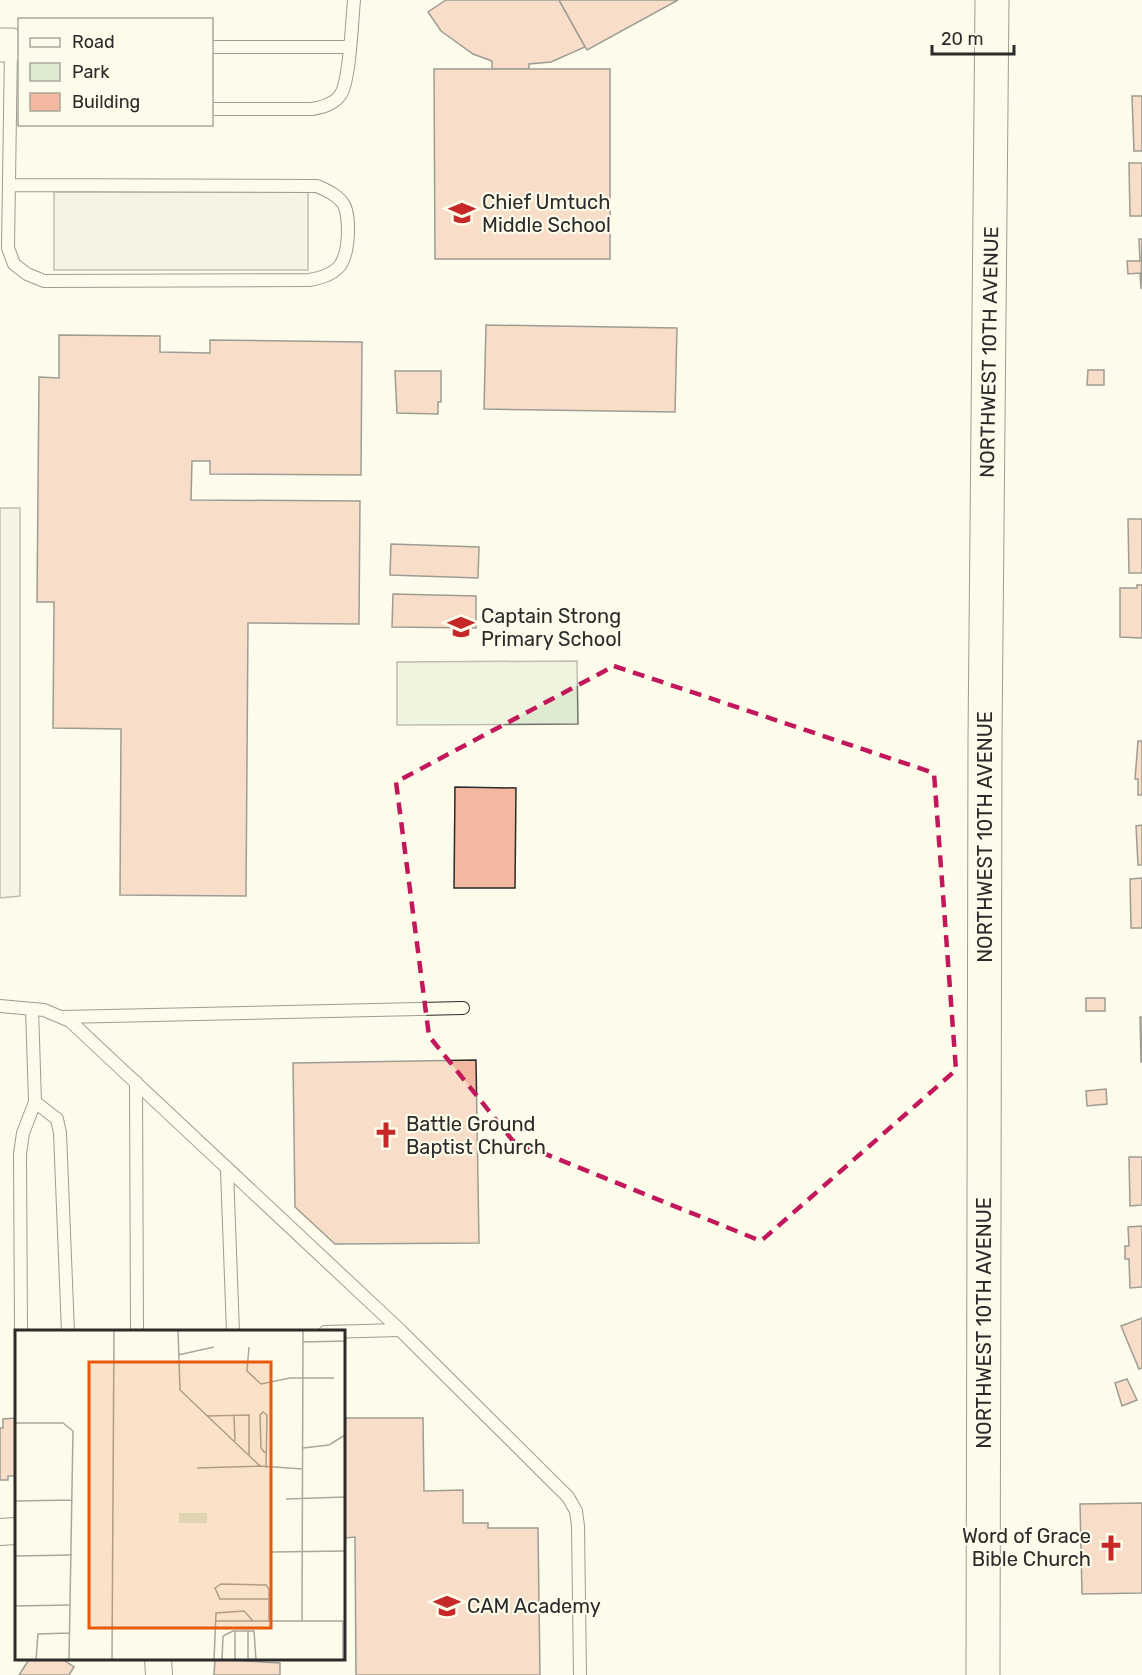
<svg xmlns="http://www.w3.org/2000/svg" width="1142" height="1675" font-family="Rubik,sans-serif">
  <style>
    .green { fill: #deebd1; stroke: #74746e; stroke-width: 1.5 }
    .parking { fill: #eceadb; stroke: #74746e; stroke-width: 1.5 }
    .building { fill: #f2b8a0; stroke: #2b2b2b; stroke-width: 1.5 }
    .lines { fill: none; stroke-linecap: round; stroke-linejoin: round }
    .lane-casing { stroke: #2b2b2b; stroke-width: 14 }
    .street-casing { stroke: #2b2b2b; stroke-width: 28 }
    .secondary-casing { stroke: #2b2b2b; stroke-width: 35 }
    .primary-casing { stroke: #2b2b2b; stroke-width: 35 }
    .lane { stroke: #fdfbea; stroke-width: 12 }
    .street { stroke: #fdfbea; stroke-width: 26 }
    .secondary { stroke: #fdfbea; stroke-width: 33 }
    .primary { stroke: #fdfbea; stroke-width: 33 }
    .marked { fill: none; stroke: #c2185b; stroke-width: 4.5; stroke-dasharray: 12 8; stroke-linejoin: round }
    .labels { text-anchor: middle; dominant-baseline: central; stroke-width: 4.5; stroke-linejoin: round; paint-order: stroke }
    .poi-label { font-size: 20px; fill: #2b2b2b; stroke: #fdfbea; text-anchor: start }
    .street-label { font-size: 20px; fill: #2b2b2b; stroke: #fdfbea }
    .inset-road { fill: none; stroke: #a9a89e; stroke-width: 1.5 }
    .view { fill: #e8590c; fill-opacity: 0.15; stroke: #e8590c; stroke-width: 3 }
    .inset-edge { fill: none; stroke: #2b2b2b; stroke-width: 3 }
  </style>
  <rect width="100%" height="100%" fill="#fdfbea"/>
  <polygon class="green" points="577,661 578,724 397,725 397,662"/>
  <g class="parking">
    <rect x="54" y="192" width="254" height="78"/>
    <polygon points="0,508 20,508 20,896 0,898"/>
  </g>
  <g class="building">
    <polygon points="446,0 559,0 585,47 551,62 529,64 529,69 492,69 492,61 473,54 441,31 428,12"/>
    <polygon points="559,0 678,0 587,50"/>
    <polygon points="434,69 610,69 610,259 435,259"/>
    <polygon points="1132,96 1142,96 1142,151 1134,151"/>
    <polygon points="1129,163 1142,163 1142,216 1130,216"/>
    <polygon points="1139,239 1142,239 1141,289 1140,273 1128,274 1127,261 1140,261"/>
    <polygon points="486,325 677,328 675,412 484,409"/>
    <polygon points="59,335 160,336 160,352 210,353 210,340 362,342 361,475 210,474 210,461 192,461 191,500 360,501 359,624 248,623 246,896 120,895 121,729 53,728 54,602 37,602 39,377 59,378"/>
    <polygon points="1088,370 1104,370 1104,385 1087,385"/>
    <polygon points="395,371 441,371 441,402 438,402 438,414 397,413"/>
    <polygon points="1128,519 1142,519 1142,573 1129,573"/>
    <polygon points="391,544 479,547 478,578 390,575"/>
    <polygon points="1137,585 1142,585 1142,638 1120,637 1120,588 1137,588"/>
    <polygon points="393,594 476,596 476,628 392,627"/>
    <polygon points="1138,741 1142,741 1142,795 1138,795 1138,779 1135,779"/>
    <polygon points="455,787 516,788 515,888 454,888"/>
    <polygon points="1142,825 1142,865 1138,865 1136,826"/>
    <polygon points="1142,878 1142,928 1131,928 1130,879"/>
    <rect x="1086" y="998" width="19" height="13"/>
    <polygon points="1140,1017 1142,1017 1142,1062 1141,1062"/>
    <polygon points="476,1060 479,1243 335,1244 295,1207 293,1063"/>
    <polygon points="1106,1089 1107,1104 1087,1106 1086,1091"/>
    <polygon points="1129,1157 1142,1157 1142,1205 1130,1206"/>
    <polygon points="1142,1226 1142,1287 1130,1288 1129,1259 1125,1259 1125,1246 1129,1246 1128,1227"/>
    <polygon points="1142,1318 1142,1368 1139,1369 1121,1326"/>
    <polygon points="1127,1379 1137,1400 1122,1406 1115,1383"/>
    <polygon points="16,1418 16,1476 8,1476 8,1480 0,1480 0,1428 3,1428 3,1419"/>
    <polygon points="344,1418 423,1418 424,1491 463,1490 463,1523 488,1523 488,1528 538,1528 540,1675 356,1675 355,1537 344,1538"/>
    <polygon points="1142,1503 1142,1593 1082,1594 1080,1504"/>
    <polygon points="30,1658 61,1658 74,1667 69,1675 19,1675"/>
    <polygon points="215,1659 280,1663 280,1675 214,1675"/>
  </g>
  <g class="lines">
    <g class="lane-casing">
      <g id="lane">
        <polyline points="212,47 349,47"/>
        <path d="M212 109H312C323 107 335 104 341 94 350 79 352 20 354 0"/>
        <path d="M9 185 317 186C326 190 338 195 344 205 348 213 348 223 348 232 347 263 340 275 309 280L44 281 27 274 14 264 8 248 11 47"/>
        <polyline points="0,1006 44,1010 70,1021 400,1330 568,1497 576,1511 578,1526 580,1675"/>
        <polyline points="62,1017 463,1008"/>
        <polyline points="136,1082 137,1332"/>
        <polyline points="35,1102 57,1119 60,1133 68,1332"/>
        <polyline points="227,1170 233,1332"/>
        <polyline points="21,1332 20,1154 23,1133 35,1102 32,1009"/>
        <polyline points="325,1332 400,1330"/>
      </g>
    </g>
    <g class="street-casing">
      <g id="street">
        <polyline points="0,1532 16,1531"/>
        <polyline points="158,1658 159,1675"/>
      </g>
    </g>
    <g class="secondary-casing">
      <polyline id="secondary" points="0,45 11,45"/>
    </g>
    <g class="primary-casing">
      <polyline id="primary" points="983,1675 985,740 992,0"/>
    </g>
    <use href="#lane" class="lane"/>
    <use href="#street" class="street"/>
    <use href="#secondary" class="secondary"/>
    <use href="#primary" class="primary"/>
  </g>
  <path d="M0 0H1142V1675H0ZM614 666 934 773 956 1070 761 1241 513 1141 429 1036 396 782Z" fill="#fdfbea" fill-opacity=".55" fill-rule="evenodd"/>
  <path class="marked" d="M614 666 934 773 956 1070 761 1241 513 1141 429 1036 396 782Z"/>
  <defs>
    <g id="school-bare" transform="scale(2.07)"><path d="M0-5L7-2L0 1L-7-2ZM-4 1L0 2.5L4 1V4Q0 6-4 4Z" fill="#c62828" stroke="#fdfbea" stroke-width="2.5" paint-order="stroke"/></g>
    <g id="church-bare" transform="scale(2.07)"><path d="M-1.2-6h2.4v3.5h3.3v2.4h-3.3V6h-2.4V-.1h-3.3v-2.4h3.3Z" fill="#c62828" stroke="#fdfbea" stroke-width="2.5" paint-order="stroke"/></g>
  </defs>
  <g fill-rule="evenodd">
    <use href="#school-bare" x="462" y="213"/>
    <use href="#school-bare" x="461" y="627"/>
    <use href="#church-bare" x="386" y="1135"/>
    <use href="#church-bare" x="1111" y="1548"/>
    <use href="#school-bare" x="447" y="1606"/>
  </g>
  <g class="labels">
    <g class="poi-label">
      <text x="482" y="202">Chief Umtuch<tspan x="482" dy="23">Middle School</tspan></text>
      <text x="481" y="616">Captain Strong<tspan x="481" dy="23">Primary School</tspan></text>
      <text x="406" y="1124">Battle Ground<tspan x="406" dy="23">Baptist Church</tspan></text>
      <text x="1091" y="1536" text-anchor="end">Word of Grace<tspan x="1091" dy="23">Bible Church</tspan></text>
      <text x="467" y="1606">CAM Academy</text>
    </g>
    <g class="street-label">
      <text transform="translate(989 352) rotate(-89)">NORTHWEST 10TH AVENUE</text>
      <text transform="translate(985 837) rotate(-90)">NORTHWEST 10TH AVENUE</text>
      <text transform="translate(984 1323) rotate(-90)">NORTHWEST 10TH AVENUE</text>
    </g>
  </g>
  <g transform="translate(15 1330)">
    <rect width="330" height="330" fill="#fdfbea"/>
    <path d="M164 183H192V193H164Z" fill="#deebd1"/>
    <path class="inset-road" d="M163 0 165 60 245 136 288 139M288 12 330 11M234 17 232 41 246 54 275 48H319M163 25 199 17M192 86 234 85V126M219 86 220 111M0 93H48L58 101 54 330M288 118 314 115 330 105M250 123 246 118 245 85 248 82 252 85 251 138M182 138 246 136M271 169 330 167M0 171 57 170M257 222 330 221M0 226 57 225M0 276 54 275M200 291H330M254 291V259L251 255 206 254 200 258 205 269H254M287 291 288 0M328 291V330M208 306 218 301H239L241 330M21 330 23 304 54 303M97 330 99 0M199 330 201 283 229 281 238 291M207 330 208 306M220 330V300M233 330V300"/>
    <path class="view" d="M74 32H256V298H74Z"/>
    <rect width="330" height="330" class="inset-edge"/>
  </g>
  <rect x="18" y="18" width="195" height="108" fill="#fdfbea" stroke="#a9a89e" stroke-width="1.5"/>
  <rect x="30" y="38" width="30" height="9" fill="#fdfbea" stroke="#a9a89e" stroke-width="1.5"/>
  <text x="72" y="48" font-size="18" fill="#2b2b2b">Road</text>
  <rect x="30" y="63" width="30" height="18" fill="#deebd1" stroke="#a9a89e" stroke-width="1.5"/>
  <text x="72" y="78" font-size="18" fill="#2b2b2b">Park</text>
  <rect x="30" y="93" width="30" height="18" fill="#f2b8a0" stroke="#a9a89e" stroke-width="1.5"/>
  <text x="72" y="108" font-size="18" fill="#2b2b2b">Building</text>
  <path d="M932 45v9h82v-9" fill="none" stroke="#2b2b2b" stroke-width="3"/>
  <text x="941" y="45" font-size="18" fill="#2b2b2b" stroke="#fdfbea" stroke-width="4.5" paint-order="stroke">20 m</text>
</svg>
